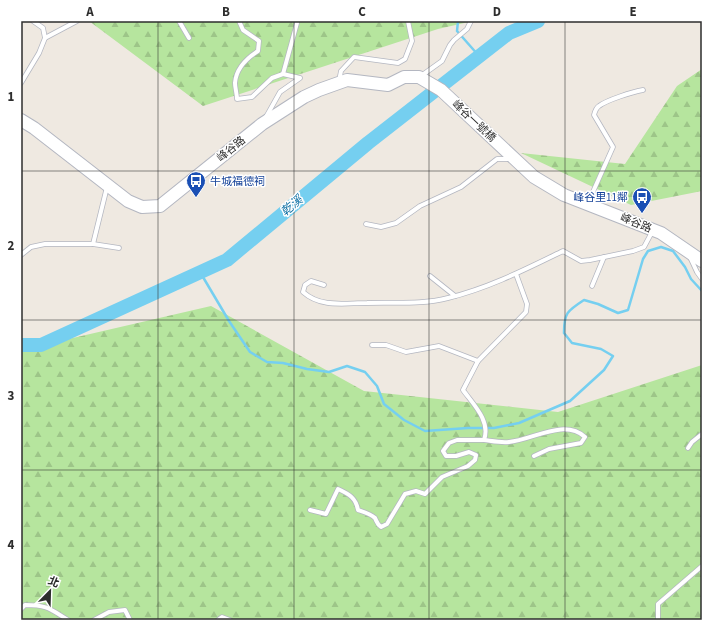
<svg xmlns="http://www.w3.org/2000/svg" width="723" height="641" font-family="'Source Sans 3','Noto Sans TC',sans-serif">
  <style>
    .forest { fill: url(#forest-firs) }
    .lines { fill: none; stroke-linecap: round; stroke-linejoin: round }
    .stream { stroke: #75cff0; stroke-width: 2.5 }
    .river { stroke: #75cff0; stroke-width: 14 }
    .lane-casing { stroke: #b4b7c1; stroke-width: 5.5 }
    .secondary-casing { stroke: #b4b7c1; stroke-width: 14 }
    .lane { stroke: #fff; stroke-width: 4 }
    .secondary { stroke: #fff; stroke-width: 12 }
    .grid { fill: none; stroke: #2e2e2e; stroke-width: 1; stroke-opacity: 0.55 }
    .labels { text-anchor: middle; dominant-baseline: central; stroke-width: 3; stroke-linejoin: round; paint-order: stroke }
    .street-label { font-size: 11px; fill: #2e2e2e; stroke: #fff }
    .transit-label { font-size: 11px; fill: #164399; stroke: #fff; text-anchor: start }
    .water-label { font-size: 12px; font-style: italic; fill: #0d6fa3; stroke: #fff }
    .neatline { fill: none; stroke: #2e2e2e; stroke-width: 1.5 }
    .grid-label { font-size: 13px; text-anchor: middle; font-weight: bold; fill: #2e2e2e }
  </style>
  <defs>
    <pattern id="forest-firs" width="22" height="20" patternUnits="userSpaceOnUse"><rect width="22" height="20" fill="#b6e59e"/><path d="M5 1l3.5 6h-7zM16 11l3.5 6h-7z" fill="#9dc588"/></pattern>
  </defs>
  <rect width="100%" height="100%" fill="#efe9e1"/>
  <g class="forest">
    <polygon points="89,21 473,21 438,29 203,106"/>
    <polygon points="702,69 702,191 631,205 521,153 625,164 677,86"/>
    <polygon points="211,306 364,391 558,412 702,365 702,620 21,620 21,350"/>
  </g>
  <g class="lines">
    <g class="stream">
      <polyline points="458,21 457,31 479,56"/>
      <path d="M200 272 229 321 250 352 267 362 283 363 307 369 329 372 347 366 365 372 377 386 384 404 404 420 425 431 468 428H494L519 423 570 401 604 370 613 356 601 349 572 343 564 333C564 313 567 311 584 300L598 304 618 313 628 310 643 259 648 251 661 247 673 251 685 267 691 279 702 291"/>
    </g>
    <polyline class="river" points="21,345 41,345 227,260 368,143 509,33 538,21"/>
    <g class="lane-casing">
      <g id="lane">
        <polyline points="179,21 189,38"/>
        <path d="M239 21 243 30 259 41 258 51C247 58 236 69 235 83 235 88 237 94 237 99L252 97 272 78 283 74 300 78 280 92 266 117"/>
        <polyline points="45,38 77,21"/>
        <polyline points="283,74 297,23"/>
        <polyline points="421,76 442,61 450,45 454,40 467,29 471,21"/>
        <polyline points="339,81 341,71 354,57 398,63 405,59 412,41 408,21"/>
        <polyline points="21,83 39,53 45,38 43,28 33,21"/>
        <path d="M588 203 613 147 594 115C595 111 596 108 599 106 607 100 632 92 643 90"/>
        <polyline points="366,224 381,227 396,223 420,206 461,187 497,159 510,159"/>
        <polyline points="93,244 119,248"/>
        <polyline points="21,255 31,247 45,244 93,244 107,187"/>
        <polyline points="690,257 697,272 702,279"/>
        <polyline points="430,276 455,296"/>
        <path d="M324 285 311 281 305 285 303 292C321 308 344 303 367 303 394 302 422 305 448 298 489 288 526 269 563 251L581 261 590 260 633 251 644 247 652 232"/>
        <polyline points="592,286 604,257"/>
        <polyline points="372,345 386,345 406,352 439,346 478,361"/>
        <path d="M484 440C492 441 501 443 509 442 533 440 564 418 585 437L581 443 549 449 534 456"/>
        <polyline points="688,448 692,442 702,434"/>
        <path d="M310 510 326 514 338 489C349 494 356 498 358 510 364 512 371 514 375 518 377 522 377 524 381 527L387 524 405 494 416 491 425 494 442 477 468 466 475 460 476 455 469 452 456 456H446L443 451 449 443 457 440H484C491 421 473 404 463 390L478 361 526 312 527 304 516 274"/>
        <path d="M21 609 25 605C48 605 50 609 68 620"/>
        <polyline points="94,620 109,612 125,610 130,620"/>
        <polyline points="218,620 222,617 230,620"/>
        <polyline points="658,620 658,604 702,566"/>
      </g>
    </g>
    <g class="secondary-casing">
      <polyline id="secondary" points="21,120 34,128 128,201 142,207 160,206 262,124 304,97 319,90 347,80 388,85 404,77 419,77 441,90 534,177 564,195 661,233 702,261"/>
    </g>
    <use href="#lane" class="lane"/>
    <use href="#secondary" class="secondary"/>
  </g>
  <path class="grid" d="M158 21V620M294 21V620M429 21V620M565 21V620M21 171H702M21 320H702M21 470H702"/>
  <defs>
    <g id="bus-pin" transform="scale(1)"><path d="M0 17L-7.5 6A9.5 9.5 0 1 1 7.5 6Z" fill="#1a4fb4" stroke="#fff"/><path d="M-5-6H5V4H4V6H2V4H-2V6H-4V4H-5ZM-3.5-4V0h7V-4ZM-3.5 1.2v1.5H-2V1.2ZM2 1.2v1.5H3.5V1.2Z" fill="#fff"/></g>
  </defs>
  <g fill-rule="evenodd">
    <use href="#bus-pin" x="196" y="181"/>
    <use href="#bus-pin" x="642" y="197"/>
  </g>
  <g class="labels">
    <g class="street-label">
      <text transform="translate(474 121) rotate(43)">峰谷一號橋</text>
      <text transform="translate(231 149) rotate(-39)">峰谷路</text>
      <text transform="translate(636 223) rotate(22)">峰谷路</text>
    </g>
    <g class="transit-label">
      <text x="210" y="181">牛城福德祠</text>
      <text x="628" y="197" text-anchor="end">峰谷里11鄰</text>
    </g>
    <g class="water-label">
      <text transform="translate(292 206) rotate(-40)">乾溪</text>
    </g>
  </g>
  <rect width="723" height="641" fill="none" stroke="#ffffff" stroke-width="44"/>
  <g transform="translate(50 591) rotate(23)" stroke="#ffffff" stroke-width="3" paint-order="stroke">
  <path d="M0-3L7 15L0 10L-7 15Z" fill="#2e2e2e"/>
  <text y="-6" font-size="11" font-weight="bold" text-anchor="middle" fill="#2e2e2e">北</text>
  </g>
  <rect x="22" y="22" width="679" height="597" class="neatline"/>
  <g class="grid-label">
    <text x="90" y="16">A</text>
    <text x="226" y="16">B</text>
    <text x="362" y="16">C</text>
    <text x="497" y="16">D</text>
    <text x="633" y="16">E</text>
    <text x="11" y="101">1</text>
    <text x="11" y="250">2</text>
    <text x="11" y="400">3</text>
    <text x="11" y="549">4</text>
  </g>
</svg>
